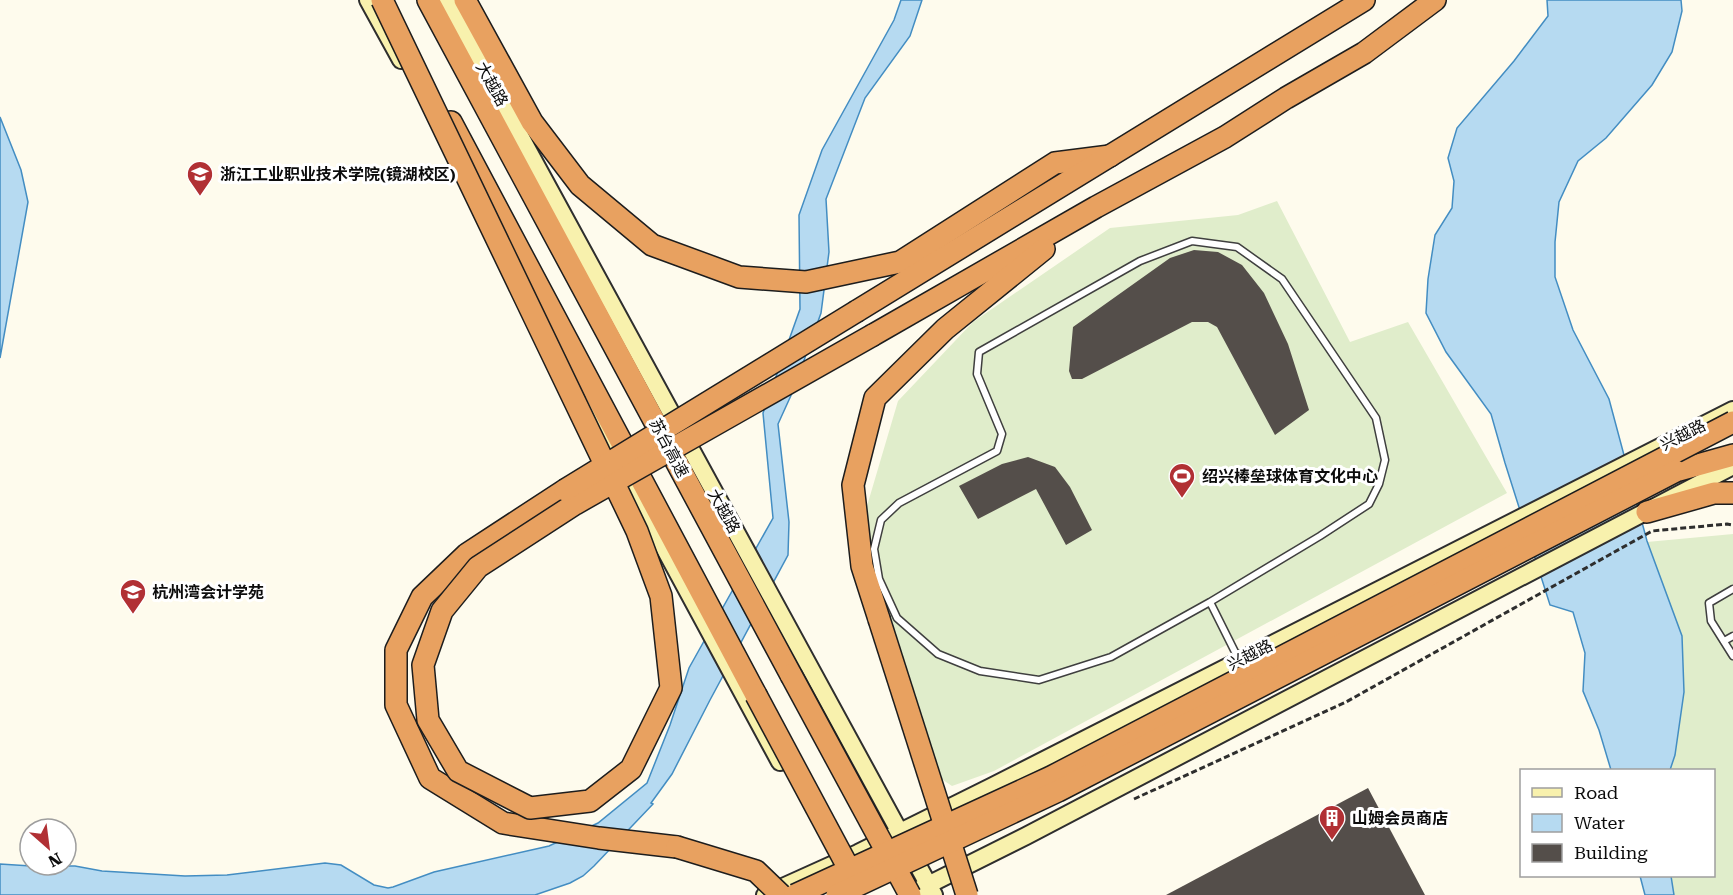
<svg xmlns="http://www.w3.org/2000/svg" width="1733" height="895" font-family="'Roboto Serif','Noto Sans SC',serif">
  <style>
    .pitch { fill: #e0edcb }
    .water { fill: #b6daf1; stroke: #438dc2; stroke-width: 1.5 }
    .building { fill: #544e4a }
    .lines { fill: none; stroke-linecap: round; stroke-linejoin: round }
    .lane-casing { stroke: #3f3f3f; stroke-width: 9 }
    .secondary-casing { stroke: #2e2e2e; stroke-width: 20 }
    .highway-casing { stroke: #1d1d1d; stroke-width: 24 }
    .path { stroke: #2e2e2e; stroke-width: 3; stroke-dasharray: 6 3; stroke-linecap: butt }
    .lane { stroke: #fff; stroke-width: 6 }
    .secondary { stroke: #f8f1ad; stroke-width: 16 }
    .highway { stroke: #e8a160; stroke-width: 21 }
    .highway-bridge-casing { stroke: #1d1d1d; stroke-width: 24; stroke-linecap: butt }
    .highway-bridge { stroke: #e8a160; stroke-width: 21 }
    .labels { text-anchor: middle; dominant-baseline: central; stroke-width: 6; stroke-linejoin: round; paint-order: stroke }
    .street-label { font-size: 16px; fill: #0c0c0c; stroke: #fff }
    .poi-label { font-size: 16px; font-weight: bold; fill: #0c0c0c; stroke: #fff; text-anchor: start }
  </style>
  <rect width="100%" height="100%" fill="#fefbed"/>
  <g class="pitch">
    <polygon points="1277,201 1350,342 1408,322 1507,493 994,771 952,786 940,778 869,558 867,506 898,401 973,322 1110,228 1238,215"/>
    <polygon points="1733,534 1733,895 1674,895 1671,876 1714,876 1714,770 1670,770 1675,755 1647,542"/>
  </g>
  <g class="water">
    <polygon points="901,0 922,0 910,36 865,98 826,199 829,252 821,313 793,391 778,424 789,522 788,555 710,700 672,774 651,803 653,804 594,866 583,876 570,883 535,895 0,895 0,864 31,866 75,866 102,871 185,876 227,875 325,863 341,865 374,885 388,888 393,887 434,872 549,846 598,823 647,783 670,725 689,668 773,518 763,413 800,309 799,215 822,150 894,20"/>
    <polygon points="1547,0 1681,0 1682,11 1672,52 1652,85 1606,138 1578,161 1559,202 1555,242 1555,277 1573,330 1609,399 1647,541 1682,636 1684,692 1675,755 1670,770 1611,770 1599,730 1583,691 1585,653 1573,612 1550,605 1505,463 1491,414 1446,352 1426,313 1428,279 1435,235 1452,208 1454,181 1448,158 1457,128 1514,61 1548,16"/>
    <polygon points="0,117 21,170 28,202 0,358"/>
    <polygon points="1640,876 1671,876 1674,895 1645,895"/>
  </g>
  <g class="building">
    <polygon points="1194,250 1218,252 1242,265 1264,293 1288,344 1309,410 1275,435 1217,327 1208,322 1192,322 1082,379 1072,379 1069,371 1073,327 1170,258"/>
    <polygon points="1028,457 1055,467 1070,487 1092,530 1066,545 1036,489 978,519 959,486 1002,464"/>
    <polygon points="1368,788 1425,895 1166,895"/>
  </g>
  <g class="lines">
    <g class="lane-casing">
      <g id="lane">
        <polyline points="1733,589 1709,603 1711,621 1733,656"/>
        <polyline points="1210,602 1111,657 1039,680 980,671 938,654 897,618 879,579 874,549 881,520 899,503 997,451 1002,434 977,374 979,352 1140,261 1192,241 1237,247 1282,279 1376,418 1385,460 1379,484 1369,504 1320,536 1210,602 1239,660"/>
        <polyline points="1724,641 1733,636"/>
      </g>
    </g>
    <g class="secondary-casing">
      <g id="secondary">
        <polyline points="368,0 401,60"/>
        <polyline points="446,0 934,895"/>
        <polyline points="587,405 780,762"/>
        <polyline points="920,889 1026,836 1733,466"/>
        <polyline points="765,895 858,853 991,787 1733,410"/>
      </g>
    </g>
    <g class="highway-casing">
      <g id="highway">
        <polyline points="428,0 791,675"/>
        <polyline points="465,0 532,122 580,185 652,245 739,277 806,282 900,262 1055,163 1110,156"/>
        <polyline points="451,122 756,695"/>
        <polyline points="857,311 1364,0"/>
        <polyline points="873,335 1096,207 1225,137 1286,98 1364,53 1435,0"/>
        <polyline points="1676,471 1733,455"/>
        <polyline points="565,490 467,554 422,597 396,650 396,705 430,778 503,823 599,838 677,847"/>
        <polyline points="1647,512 1714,493 1733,493"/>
        <polyline points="879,619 862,566 853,485 875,398 945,329 1044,249"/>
      </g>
    </g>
    <polyline class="path" points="1134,799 1346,702 1652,531 1727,524 1733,525"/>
    <use href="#lane" class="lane"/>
    <use href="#secondary" class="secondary"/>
    <use href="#highway" class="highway"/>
    <g class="highway-bridge-casing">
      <g id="highway-bridge">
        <polyline points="382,0 637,531 661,596 671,688 631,769 590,801 530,808 458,771 428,720 423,665 442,611 478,567 575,504 873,335"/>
        <polyline points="565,490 857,311"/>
        <polyline points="879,619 967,895"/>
        <polyline points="791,675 910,895"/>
        <polyline points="756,695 856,882"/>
        <polyline points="677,847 756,871 781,895"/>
        <polyline points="795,895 1051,777 1733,422"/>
        <polyline points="837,895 1058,791 1676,471"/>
      </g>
    </g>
    <use href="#highway-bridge" class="highway-bridge"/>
  </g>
  <defs>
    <g id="university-pin" transform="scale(1.35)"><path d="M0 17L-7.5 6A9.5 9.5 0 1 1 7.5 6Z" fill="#b13034" stroke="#fff"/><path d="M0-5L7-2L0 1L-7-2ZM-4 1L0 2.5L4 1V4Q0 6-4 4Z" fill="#fff"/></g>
    <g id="stadium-pin" transform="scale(1.35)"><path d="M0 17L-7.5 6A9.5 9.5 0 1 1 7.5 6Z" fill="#b13034" stroke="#fff"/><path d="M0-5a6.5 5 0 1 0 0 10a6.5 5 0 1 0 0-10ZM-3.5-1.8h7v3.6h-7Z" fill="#fff"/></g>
    <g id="school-pin" transform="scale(1.35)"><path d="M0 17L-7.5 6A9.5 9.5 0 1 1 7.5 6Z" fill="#b13034" stroke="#fff"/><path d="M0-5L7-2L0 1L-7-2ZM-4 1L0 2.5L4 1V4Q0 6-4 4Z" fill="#fff"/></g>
    <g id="building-pin" transform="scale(1.35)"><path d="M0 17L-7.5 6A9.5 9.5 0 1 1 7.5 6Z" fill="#b13034" stroke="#fff"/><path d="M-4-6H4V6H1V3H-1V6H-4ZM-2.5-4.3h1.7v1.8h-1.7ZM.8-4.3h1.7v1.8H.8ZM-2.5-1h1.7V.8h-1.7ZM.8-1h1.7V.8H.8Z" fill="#fff"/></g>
  </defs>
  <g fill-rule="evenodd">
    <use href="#university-pin" x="200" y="174"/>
    <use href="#stadium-pin" x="1182" y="476"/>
    <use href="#school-pin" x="133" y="592"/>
    <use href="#building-pin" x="1332" y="818"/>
  </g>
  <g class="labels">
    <g class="street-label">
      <text transform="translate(492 84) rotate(61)">大越路</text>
      <text transform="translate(1683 435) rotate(-27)">兴越路</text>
      <text transform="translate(669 448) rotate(62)">苏台高速</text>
      <text transform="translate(724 511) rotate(61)">大越路</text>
      <text transform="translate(1250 655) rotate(-27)">兴越路</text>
    </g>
    <g class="poi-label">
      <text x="220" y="174">浙江工业职业技术学院(镜湖校区)</text>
      <text x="1202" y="476">绍兴棒垒球体育文化中心</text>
      <text x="152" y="592">杭州湾会计学苑</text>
      <text x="1352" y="818">山姆会员商店</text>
    </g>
  </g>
  <rect x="1520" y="769" width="195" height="108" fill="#ffffff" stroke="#9e9e9e" stroke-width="1.5"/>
  <rect x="1532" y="788" width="30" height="9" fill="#f8f1ad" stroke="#9e9e9e" stroke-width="1.5"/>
  <text x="1574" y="799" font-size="18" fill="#0c0c0c">Road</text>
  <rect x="1532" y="814" width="30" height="18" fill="#b6daf1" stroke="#9e9e9e" stroke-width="1.5"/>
  <text x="1574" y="829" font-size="18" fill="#0c0c0c">Water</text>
  <rect x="1532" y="844" width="30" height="18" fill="#544e4a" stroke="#9e9e9e" stroke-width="1.5"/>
  <text x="1574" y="859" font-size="18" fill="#0c0c0c">Building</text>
  <g transform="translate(48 847) rotate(152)"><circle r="28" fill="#ffffff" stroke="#9e9e9e" stroke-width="1.5"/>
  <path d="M0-4.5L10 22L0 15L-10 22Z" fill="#b13034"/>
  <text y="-9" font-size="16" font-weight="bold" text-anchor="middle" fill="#0c0c0c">N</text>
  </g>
</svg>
